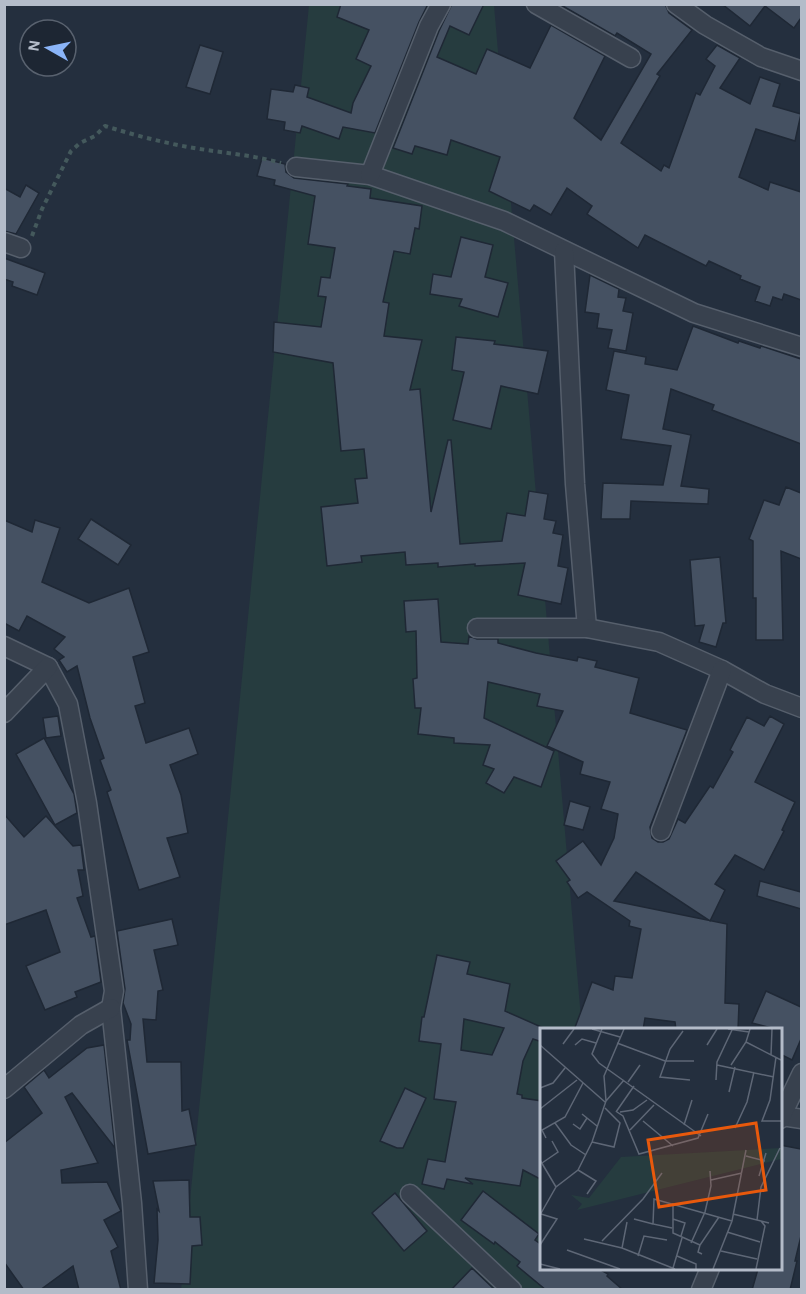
<svg xmlns="http://www.w3.org/2000/svg" width="806" height="1294" font-family="'Alegreya Sans',sans-serif">
  <style>
    .green { fill: #263c3f }
    .building { fill: #455162; stroke: #1f2835; stroke-width: 1.5; fill-rule: evenodd }
    .lines { fill: none; stroke-linecap: round; stroke-linejoin: round }
    .street-casing { stroke: #565f6c; stroke-width: 21 }
    .path { stroke: #44595c; stroke-width: 4; stroke-dasharray: 4.5 4.5; stroke-linecap: butt }
    .street { stroke: #38414e; stroke-width: 18 }
    .inset-road { fill: none; stroke: #5e6776; stroke-width: 1.5 }
    .view { fill: #e8590c; fill-opacity: 0.15; stroke: #e8590c; stroke-width: 3 }
    .inset-edge { fill: none; stroke: #b4bcc9; stroke-width: 3 }
  </style>
  <rect width="100%" height="100%" fill="#242f3e"/>
  <polygon class="green" points="309,5 494,5 582,1030 542,1030 542,1268 602,1269 604,1289 181,1290"/>
  <g class="building">
    <polygon points="341,4 428,4 419,22 375,133 343,127 339,139 302,126 300,133 284,130 285,122 267,119 271,89 293,92 295,85 309,88 307,97 351,113 353,103 371,66 356,59 369,30 337,17"/>
    <polygon points="452,4 484,4 469,35 450,26 437,57 476,74 487,49 530,68 551,25 605,56 574,118 601,140 651,54 617,33 615,36 561,5 665,4 669,13 692,30 657,74 660,76 621,143 661,171 664,165 669,168 696,93 700,95 715,66 706,59 717,45 740,58 720,88 750,104 760,77 780,84 773,106 801,114 795,141 756,129 739,177 768,190 770,182 801,192 801,300 784,294 782,300 773,297 770,306 755,301 760,287 740,279 741,276 709,261 706,266 645,235 638,248 587,214 592,206 567,188 551,215 534,205 530,211 489,191 500,157 451,140 447,155 415,146 412,154 393,148 439,31"/>
    <polygon points="722,4 801,4 801,18 794,28 765,6 750,26"/>
    <polygon points="200,45 223,52 210,94 186,87"/>
    <polygon points="262,158 285,164 286,172 294,178 348,184 347,186 371,189 370,198 422,206 419,229 415,228 410,254 394,251 383,302 389,303 384,336 422,340 410,390 420,389 431,512 448,440 451,440 460,544 502,541 507,513 525,516 529,491 548,494 544,519 556,521 553,533 563,535 558,566 568,568 561,604 518,595 525,563 475,566 475,564 438,567 438,563 406,565 405,552 361,556 362,562 327,566 321,507 358,503 355,479 367,478 364,449 341,451 333,363 273,352 274,322 321,327 326,297 318,296 321,277 330,278 335,248 308,244 315,196 274,185 275,180 257,176"/>
    <polygon points="26,185 39,193 16,234 4,231 4,188 20,197"/>
    <polygon points="461,237 493,245 485,277 508,283 498,317 459,306 462,299 430,294 433,274 451,277"/>
    <polygon points="4,258 45,273 37,295 12,286 13,282 4,279"/>
    <polygon points="590,275 619,289 618,297 626,298 623,311 633,313 626,351 608,348 612,330 597,328 599,314 585,312"/>
    <polygon points="693,326 738,343 739,341 760,348 761,346 801,359 801,444 712,410 714,405 671,389 663,429 691,435 681,486 709,489 708,504 631,501 630,519 601,519 603,483 663,485 671,446 621,439 629,395 606,390 614,351 646,357 645,364 677,370"/>
    <polygon points="456,337 495,341 494,344 548,351 538,394 501,386 491,429 453,420 464,372 452,370"/>
    <polygon points="786,487 801,493 801,559 781,551 783,640 756,640 756,598 753,598 753,541 749,539 764,500 779,505"/>
    <polygon points="91,519 131,545 118,565 78,539"/>
    <polygon points="4,520 32,532 35,520 60,528 42,582 89,603 129,588 149,652 133,657 145,703 135,706 146,743 189,728 198,754 170,765 181,795 188,833 167,838 180,877 139,890 107,792 111,790 100,760 104,758 90,718 77,666 67,672 59,660 64,657 54,649 65,637 27,616 19,631 4,623"/>
    <polygon points="720,557 726,623 723,623 716,647 699,642 704,625 695,626 690,560"/>
    <polygon points="438,599 441,642 468,644 469,636 477,639 498,639 498,643 536,653 577,661 578,657 597,661 595,667 639,678 630,713 687,730 650,827 652,838 658,842 663,842 669,839 678,819 685,823 710,786 713,788 733,752 730,750 747,717 764,726 770,716 784,724 755,782 795,802 782,830 784,831 764,870 735,855 715,884 725,890 710,921 636,872 614,901 727,924 725,1003 739,1004 738,1030 676,1030 675,1022 645,1018 643,1030 574,1030 592,982 613,990 615,976 632,978 641,929 629,926 630,921 587,892 578,898 567,882 570,880 556,861 583,841 601,865 614,838 618,814 601,809 610,782 580,774 583,762 547,746 563,711 537,706 540,694 488,682 484,718 554,751 541,787 514,777 504,793 486,783 494,769 483,765 490,745 454,743 454,738 418,734 421,708 415,708 413,679 417,678 416,631 406,632 404,601"/>
    <polygon points="58,716 61,736 46,738 43,718"/>
    <polygon points="44,738 74,794 77,813 55,825 16,754"/>
    <polygon points="570,801 590,807 583,830 564,825"/>
    <polygon points="4,814 24,837 46,816 73,846 81,845 84,870 78,870 83,896 77,898 91,937 95,936 101,982 75,992 77,997 45,1010 26,966 60,952 46,910 4,925"/>
    <polygon points="760,881 801,892 801,909 757,896"/>
    <polygon points="172,919 178,945 154,950 163,990 158,991 156,1020 143,1019 147,1062 181,1062 182,1111 189,1109 196,1145 148,1154 127,1040 130,1040 131,1024 123,1003 125,989 117,931"/>
    <path d="M437 955 470 962 467 974 510 984 505 1011 548 1030H542V1042L533 1039 523 1061 517 1094 522 1095V1098L542 1101V1180L523 1170 520 1186 465 1178 473 1184 447 1179 444 1189 422 1184 428 1159 445 1162 456 1102 434 1099 441 1044 419 1041 422 1017H424ZM464 1019 504 1028 492 1055 461 1050Z"/>
    <polygon points="766,991 801,1007 801,1039 792,1060 780,1054 780,1030 752,1023"/>
    <polygon points="104,1045 115,1148 72,1093 65,1097 98,1163 61,1170 62,1183 107,1182 121,1211 104,1220 118,1247 111,1251 121,1290 79,1290 73,1266 40,1290 24,1290 4,1262 4,1143 42,1113 24,1087 44,1070 49,1078 87,1048"/>
    <polygon points="405,1088 426,1098 403,1148 397,1148 380,1141"/>
    <polygon points="780,1145 801,1149 801,1236 795,1261 797,1261 790,1290 752,1290 758,1269 780,1269"/>
    <polygon points="189,1180 190,1217 200,1217 202,1245 192,1246 190,1284 154,1283 158,1240 157,1209 159,1211 153,1181"/>
    <polygon points="483,1191 539,1234 535,1240 542,1245 542,1269 599,1269 608,1274 607,1276 623,1290 546,1290 517,1266 520,1262 495,1242 494,1244 461,1220"/>
    <polygon points="395,1193 427,1231 404,1251 372,1213"/>
    <polygon points="472,1268 495,1290 451,1290"/>
  </g>
  <g class="lines">
    <g class="street-casing">
      <g id="street">
        <polyline points="536,4 631,58"/>
        <polyline points="676,4 705,25 761,57 802,71"/>
        <polyline points="296,167 370,175 504,221 694,313 802,347"/>
        <polyline points="370,175 429,26 441,4"/>
        <polyline points="4,242 21,248"/>
        <polyline points="564,251 575,484 587,628"/>
        <polyline points="477,628 587,628 659,642 722,670 765,694 802,708"/>
        <polyline points="4,646 48,667 68,704 87,803 114,991 111,1008 132,1203 138,1290"/>
        <polyline points="4,713 48,667"/>
        <polyline points="661,831 722,670"/>
        <polyline points="4,1089 81,1025 111,1008"/>
        <polyline points="782,1116 802,1119"/>
        <polyline points="780,1119 802,1073"/>
        <polyline points="410,1194 512,1290"/>
        <polyline points="701,1290 710,1268"/>
      </g>
    </g>
    <path class="path" d="M32 236 42 209 71 151 80 143 95 136 105 126C134 135 164 143 194 148 223 153 253 155 281 163"/>
    <use href="#street" class="street"/>
  </g>
  <g transform="translate(540 1028)">
    <rect width="242" height="242" fill="#242f3e"/>
    <path d="M241 120V131L37 182 42 176 31 167 49 170 81 129Z" fill="#263c3f"/>
    <path class="inset-road" d="M52 1 80 9M62 1 52 26 59 35 161 108M188 1 209 4M143 3 130 21 120 49 150 52M206 14 241 32M77 15 125 33H154M23 16 34 1M0 17 65 74M35 17 42 11 56 15M167 17 177 1M231 27 232 1M236 29 230 72 222 93H241M177 37 234 49M191 37 206 14 210 1M176 52 177 34 192 2M88 54 100 37M0 60 13 55 25 40M189 64 195 39M66 73 84 52M0 81 37 52M76 84 94 58M77 84 83 88 99 126 158 110 168 86M80 84 93 82 107 72M42 86 57 98M103 93 133 118M15 95 31 117 46 127M33 96 40 101 47 90M144 97 152 72M195 100 207 74 214 44M90 102 114 77M6 110 2 102 25 89 43 55M52 114 74 119 80 95 65 80M206 128 225 133M0 132 16 159M2 135 18 124 12 113M38 142 56 153 47 166M219 148 226 125M171 152 202 145M133 175V205L160 217M193 186 229 195M0 187 16 159 38 142 52 114 66 73 64 48 84 1M94 191 113 196M133 191 145 195 141 208M217 192 221 159 240 120M132 200 113 196 114 171 192 193M187 204 220 214M44 211 82 220 135 241M62 213 103 171 122 145M151 215 165 184 171 158 170 143M0 217 17 191 1 186M82 220 87 194M27 222 80 241M181 223 217 231M162 226 158 224 160 217 179 189M98 228 104 208 127 212M137 228 156 236V241M0 236 20 241M133 240 142 210M173 241 192 193 206 122M216 241 225 198 221 193"/>
    <path class="view" d="M216 95 226 162 119 179 108 112Z"/>
    <rect width="242" height="242" class="inset-edge"/>
  </g>
  <rect width="806" height="1294" fill="none" stroke="#b4bcc9" stroke-width="12"/>
  <g transform="translate(48 48) rotate(279)"><circle r="28" fill="#1d2633" stroke="#59626f" stroke-width="1.5"/>
  <path d="M0-4.5L10 22L0 15L-10 22Z" fill="#8ab4f8"/>
  <text y="-9" font-size="16" font-weight="bold" text-anchor="middle" fill="#b4bcc9">N</text>
  </g>
</svg>
